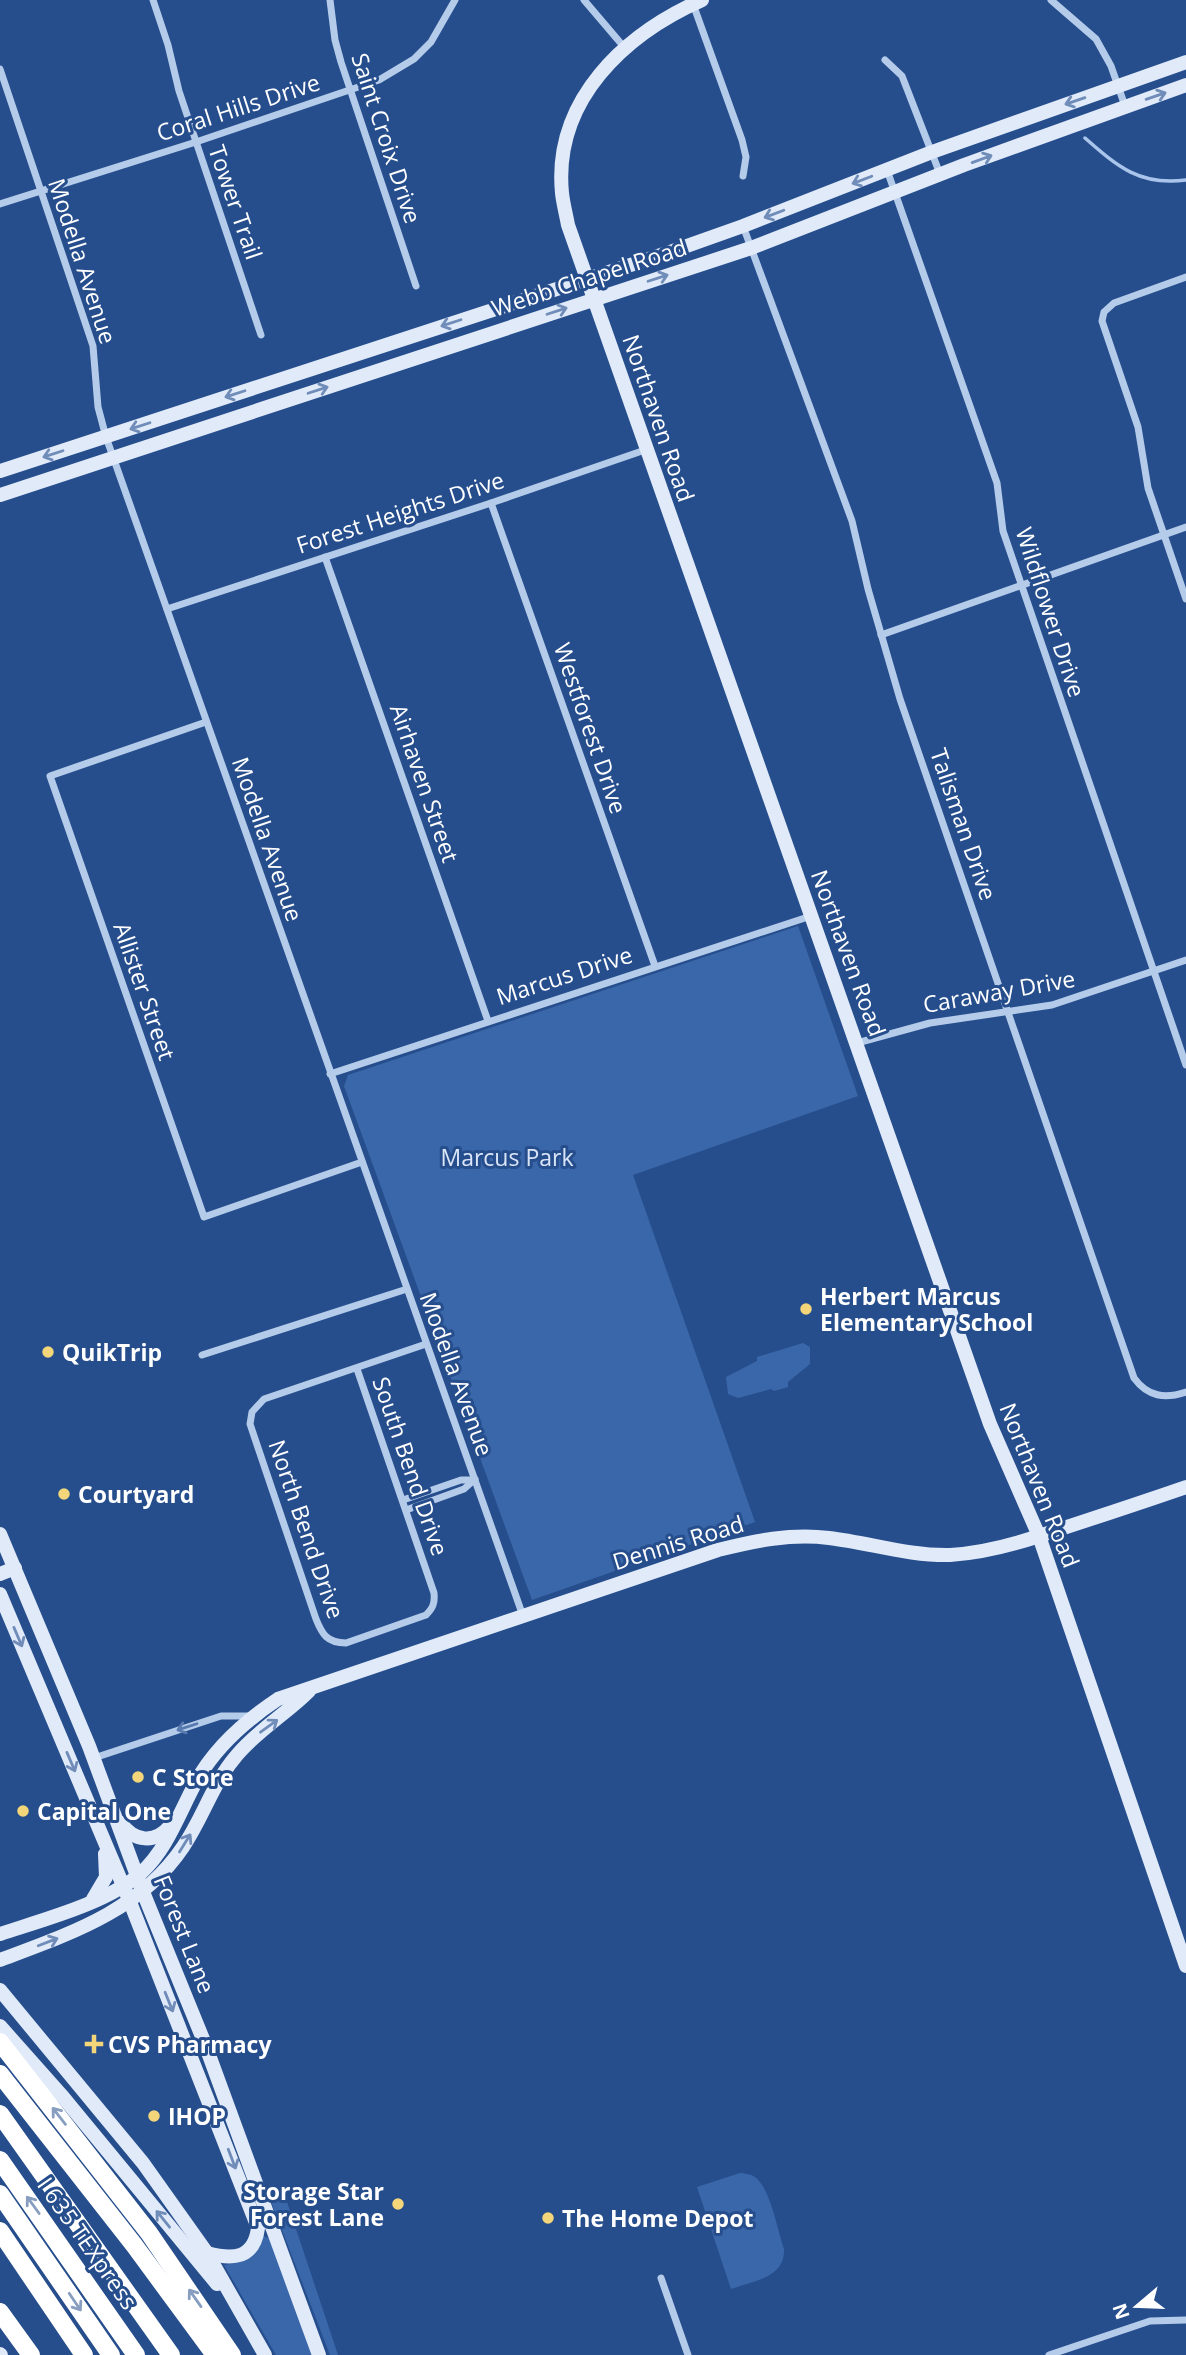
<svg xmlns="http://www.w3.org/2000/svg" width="1186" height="2355" font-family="'Open Sans',sans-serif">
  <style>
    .green { fill: #3a67a9 }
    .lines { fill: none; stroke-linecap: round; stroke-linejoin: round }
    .stream { stroke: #aac5eb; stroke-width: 3.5 }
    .street { stroke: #b5cbea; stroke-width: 7 }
    .secondary { stroke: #e0eaf9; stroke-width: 14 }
    .highway { stroke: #fff; stroke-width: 18 }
    .oneway { stroke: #708cb8 }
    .oneway2 { stroke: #587aae }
    .oneway3 { stroke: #889ec0 }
    .poi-dot { fill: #f4d67a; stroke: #264e8d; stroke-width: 2.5 }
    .labels { text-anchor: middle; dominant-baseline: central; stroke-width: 6; stroke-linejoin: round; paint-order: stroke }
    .street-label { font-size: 23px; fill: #fff; stroke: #264e8d }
    .park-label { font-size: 23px; fill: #dae6f8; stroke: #264e8d }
    .poi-label { font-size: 23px; font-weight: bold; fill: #fff; stroke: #264e8d; text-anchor: start }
  </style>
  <rect width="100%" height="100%" fill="#264e8d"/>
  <g class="green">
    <polygon points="798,926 858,1096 633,1175 755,1522 532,1600 344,1086 348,1075"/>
    <polygon points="803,1343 810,1347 810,1364 788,1382 788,1387 774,1391 771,1389 738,1398 728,1394 726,1377 757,1361 757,1357"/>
    <path d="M740 2173C748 2174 754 2174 759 2181 771 2194 778 2231 784 2249 785 2278 754 2281 731 2289L697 2187Z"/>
    <polygon points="279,2196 284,2197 287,2202 338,2355 330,2355 270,2199"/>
    <polygon points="263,2236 269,2238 315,2355 276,2355 224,2265 243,2261"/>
  </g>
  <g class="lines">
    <path class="stream" d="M1085 138C1118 167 1140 186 1186 180"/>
    <g class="street">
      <polyline points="153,0 168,45 179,91 261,335"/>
      <polyline points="330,0 335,40 341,62 416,286"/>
      <polyline points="584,0 624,47"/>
      <polyline points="1051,0 1096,39 1111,66 1125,106"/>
      <polyline points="693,4 742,140 746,157 743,176"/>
      <polyline points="885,60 902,76 940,174"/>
      <polyline points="0,69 93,346 98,407 106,437 523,1616"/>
      <polyline points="887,170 997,483 1003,531 1186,1065"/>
      <polyline points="0,204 196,142 379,80 414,59 431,42 455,0"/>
      <path d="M743 226 852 521 868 589 900 699 1134 1378C1148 1397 1165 1399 1186 1392"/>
      <polyline points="1186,277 1114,303 1104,312 1102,321 1138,427 1148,488 1186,599"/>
      <polyline points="491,503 655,966"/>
      <polyline points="325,557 488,1021"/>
      <polyline points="167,609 491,503 645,450"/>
      <polyline points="881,635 1186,527"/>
      <polyline points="206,722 50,776 204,1217 362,1162"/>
      <polyline points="857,1043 930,1023 1052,1005 1186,960"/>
      <polyline points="330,1074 811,916"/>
      <polyline points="202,1355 407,1289"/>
      <path d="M357 1369 434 1593C435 1603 433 1608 426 1615L346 1643C327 1643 322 1634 316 1619L250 1424 252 1412 264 1399 426 1344"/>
      <polyline points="403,1500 461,1480 474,1480"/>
      <polyline points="406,1510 464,1489 475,1479"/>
      <polyline points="94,1758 221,1716 253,1716"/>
      <polyline points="661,2278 688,2355"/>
      <polyline points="1049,2355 1150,2321 1186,2320"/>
    </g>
    <g class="secondary">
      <path d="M702 0C625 34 553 100 562 193 563 203 566 214 568 225L990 1424 1039 1536 1186 1966"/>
      <polyline points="0,471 664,254 743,226 932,152 1186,62"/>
      <polyline points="0,495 751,248 964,165 1186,85"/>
      <polyline points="0,1534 89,1746 143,1892 205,2044 319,2355"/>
      <polyline points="0,1574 15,1568"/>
      <path d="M0 1594 130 1902 258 2228C254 2259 233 2260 207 2253"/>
      <path d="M121 1823C134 1842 155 1844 170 1826"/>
      <polyline points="93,1899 106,1877 105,1854"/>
      <path d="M0 1934C42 1920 108 1903 141 1873 168 1848 179 1813 196 1782 215 1747 245 1721 278 1699L718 1550C754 1541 791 1533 829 1538 870 1543 909 1556 950 1555 982 1553 1009 1546 1039 1536 1088 1520 1137 1504 1186 1487"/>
      <path d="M0 1960C69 1934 140 1911 183 1847 204 1816 212 1784 237 1755 258 1730 286 1714 309 1691"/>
      <polyline points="0,1990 143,2163 207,2253 265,2355"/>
      <polyline points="0,2026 63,2097 217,2284"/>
      <polyline points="0,2354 1,2355"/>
    </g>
    <g class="highway">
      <polyline points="0,2042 149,2233 232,2355"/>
      <polyline points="0,2074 134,2245 215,2355"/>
      <polyline points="0,2114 171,2355"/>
      <polyline points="0,2160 136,2355"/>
      <polyline points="0,2194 111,2355"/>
      <polyline points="0,2231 84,2355"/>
      <polyline points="0,2312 31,2355"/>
    </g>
  </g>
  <defs><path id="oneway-shaft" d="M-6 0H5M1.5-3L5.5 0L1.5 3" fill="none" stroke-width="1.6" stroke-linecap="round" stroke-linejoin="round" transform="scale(1.75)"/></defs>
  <g class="oneway">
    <use href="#oneway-shaft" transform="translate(1156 96) rotate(-19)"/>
    <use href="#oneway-shaft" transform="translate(1075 101) rotate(161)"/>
    <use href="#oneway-shaft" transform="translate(982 159) rotate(-20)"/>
    <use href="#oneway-shaft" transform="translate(862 180) rotate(159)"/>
    <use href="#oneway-shaft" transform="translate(774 214) rotate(159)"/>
    <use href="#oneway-shaft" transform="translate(658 278) rotate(-18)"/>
    <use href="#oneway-shaft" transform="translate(557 311) rotate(-18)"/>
    <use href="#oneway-shaft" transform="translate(451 323) rotate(162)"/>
    <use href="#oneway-shaft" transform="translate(318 390) rotate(-18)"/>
    <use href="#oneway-shaft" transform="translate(235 394) rotate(162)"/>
    <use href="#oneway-shaft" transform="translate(140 426) rotate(162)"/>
    <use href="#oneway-shaft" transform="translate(53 454) rotate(162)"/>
    <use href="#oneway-shaft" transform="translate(18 1637) rotate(67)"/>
    <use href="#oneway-shaft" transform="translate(269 1726) rotate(-36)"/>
    <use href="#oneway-shaft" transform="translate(71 1762) rotate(67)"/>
    <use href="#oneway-shaft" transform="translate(185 1843) rotate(-58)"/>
    <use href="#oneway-shaft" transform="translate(48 1942) rotate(-21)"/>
    <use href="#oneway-shaft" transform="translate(169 2002) rotate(68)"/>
    <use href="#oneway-shaft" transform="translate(232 2159) rotate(69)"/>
    <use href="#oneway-shaft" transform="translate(163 2219) rotate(-129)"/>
  </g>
  <use class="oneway2" href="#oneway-shaft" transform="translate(187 1727) rotate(162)"/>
  <g class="oneway3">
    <use href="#oneway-shaft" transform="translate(59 2116) rotate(-128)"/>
    <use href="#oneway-shaft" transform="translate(33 2205) rotate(-126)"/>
    <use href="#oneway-shaft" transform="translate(195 2298) rotate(-125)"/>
    <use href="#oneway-shaft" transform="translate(75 2302) rotate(56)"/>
  </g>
  <g class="poi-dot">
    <circle cx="806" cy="1309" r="7"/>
    <circle cx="48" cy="1352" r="7"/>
    <circle cx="64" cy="1494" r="7"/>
    <circle cx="138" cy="1777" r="7"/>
    <circle cx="23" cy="1811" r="7"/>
    <path d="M90.5 2033.5h7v7h7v7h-7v7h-7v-7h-7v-7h7z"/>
    <circle cx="154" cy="2116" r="7"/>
    <circle cx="398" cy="2204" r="7"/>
    <circle cx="548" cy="2218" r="7"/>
  </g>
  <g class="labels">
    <g class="street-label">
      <text transform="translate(238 107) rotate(-18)">Coral Hills Drive</text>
      <text transform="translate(387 138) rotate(72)">Saint Croix Drive</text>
      <text transform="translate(236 202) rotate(71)">Tower Trail</text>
      <text transform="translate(83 261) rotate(72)">Modella Avenue</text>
      <text transform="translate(589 277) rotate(-18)">Webb Chapel Road</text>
      <text transform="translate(659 418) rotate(71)">Northaven Road</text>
      <text transform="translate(400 512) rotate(-18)">Forest Heights Drive</text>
      <text transform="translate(1051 612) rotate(72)">Wildflower Drive</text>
      <text transform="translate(591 728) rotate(71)">Westforest Drive</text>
      <text transform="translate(425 783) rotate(71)">Airhaven Street</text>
      <text transform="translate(964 824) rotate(71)">Talisman Drive</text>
      <text transform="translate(268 839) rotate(71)">Modella Avenue</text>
      <text transform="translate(849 953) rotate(70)">Northaven Road</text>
      <text transform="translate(564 975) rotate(-18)">Marcus Drive</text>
      <text transform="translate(145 991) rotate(71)">Allister Street</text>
      <text transform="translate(999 991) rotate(-10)">Caraway Drive</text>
      <text transform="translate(457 1374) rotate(70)">Modella Avenue</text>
      <text transform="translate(411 1466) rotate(71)">South Bend Drive</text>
      <text transform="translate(1040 1485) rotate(68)">Northaven Road</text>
      <text transform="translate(307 1529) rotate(71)">North Bend Drive</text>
      <text transform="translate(678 1542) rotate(-17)">Dennis Road</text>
      <text transform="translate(185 1934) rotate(68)">Forest Lane</text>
      <text transform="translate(88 2243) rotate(55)">I 635 TEXpress</text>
    </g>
    <g class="park-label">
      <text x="507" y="1157">Marcus Park</text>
    </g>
    <g class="poi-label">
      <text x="820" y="1296">Herbert Marcus<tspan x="820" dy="26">Elementary School</tspan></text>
      <text x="62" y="1352">QuikTrip</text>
      <text x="78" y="1494">Courtyard</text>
      <text x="152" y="1777">C Store</text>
      <text x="37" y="1811">Capital One</text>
      <text x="108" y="2044">CVS Pharmacy</text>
      <text x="168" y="2116">IHOP</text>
      <text x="384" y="2191" text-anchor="end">Storage Star<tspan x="384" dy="26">Forest Lane</tspan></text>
      <text x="562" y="2218">The Home Depot</text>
    </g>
  </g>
  <g transform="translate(1137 2306) rotate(251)" stroke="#264e8d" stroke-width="5" paint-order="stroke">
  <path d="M0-5L12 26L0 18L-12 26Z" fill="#ffffff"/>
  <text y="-10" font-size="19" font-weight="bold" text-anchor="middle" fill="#ffffff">N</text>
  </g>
</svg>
